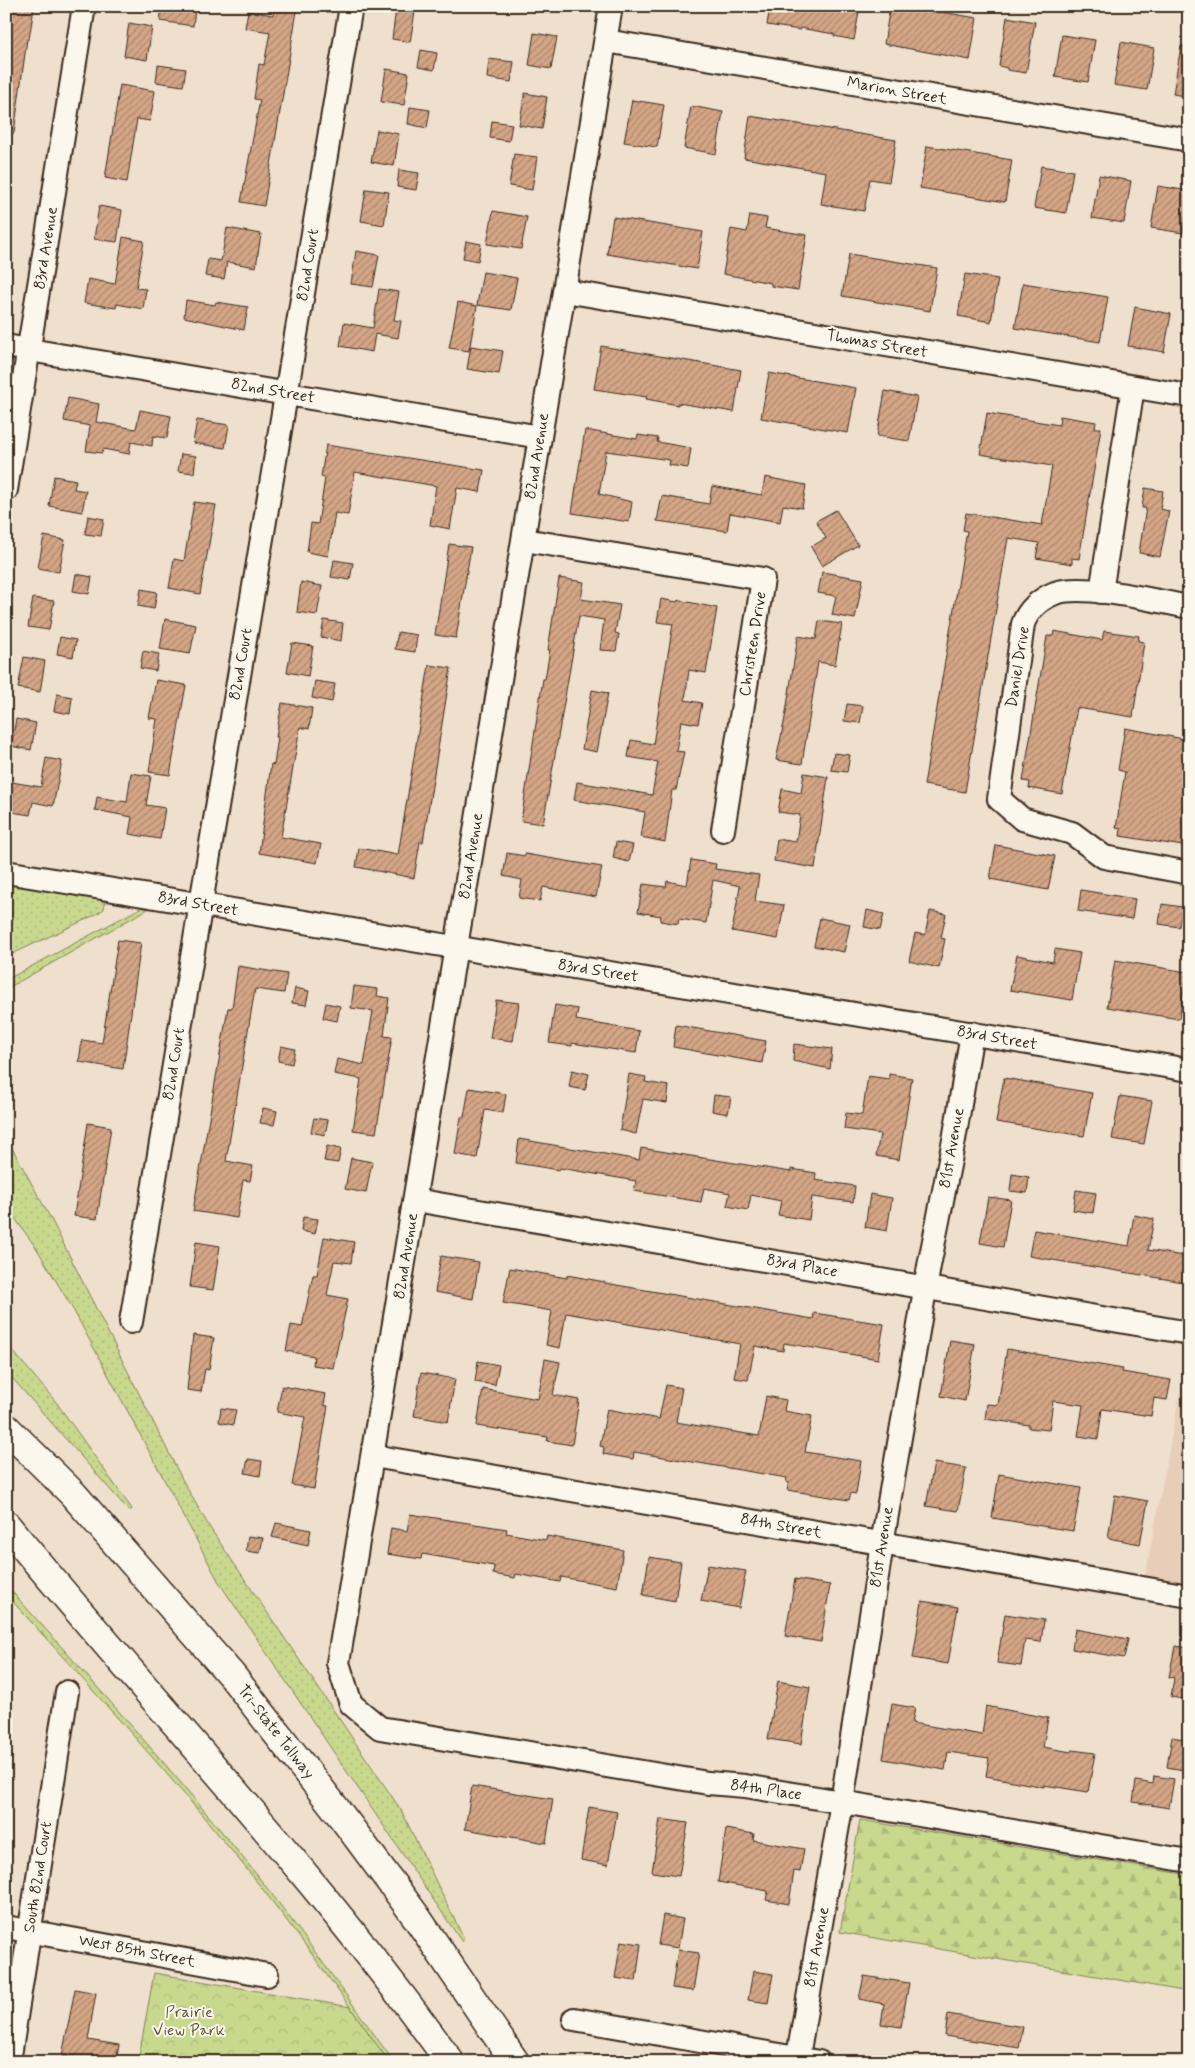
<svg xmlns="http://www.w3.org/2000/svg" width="1195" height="2068" font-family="Mynerve,sans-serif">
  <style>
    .built { fill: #e7ceb8 }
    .grass { fill: url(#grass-dots); stroke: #828256 }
    .forest { fill: url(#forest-firs); stroke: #828256 }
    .park { fill: url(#park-crowns); stroke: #828256 }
    .building { fill: url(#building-hatch); stroke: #3b2a1e }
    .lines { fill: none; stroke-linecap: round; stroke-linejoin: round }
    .minor-casing { stroke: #3b2a1e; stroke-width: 26 }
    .highway-casing { stroke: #3b2a1e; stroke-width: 31 }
    .minor { stroke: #fbf7ec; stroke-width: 22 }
    .highway { stroke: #fbf7ec; stroke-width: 28 }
    .labels { text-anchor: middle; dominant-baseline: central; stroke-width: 4; stroke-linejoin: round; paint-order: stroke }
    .street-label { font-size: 16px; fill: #3b2a1e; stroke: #fbf7ec }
    .park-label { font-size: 16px; fill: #5e563a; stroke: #fbf7ec }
  </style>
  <defs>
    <pattern id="grass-dots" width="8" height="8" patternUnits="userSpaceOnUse" patternTransform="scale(1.25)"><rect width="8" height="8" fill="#c8d98e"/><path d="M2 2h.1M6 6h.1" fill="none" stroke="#adba7a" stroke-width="1.8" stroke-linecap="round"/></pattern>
    <pattern id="forest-firs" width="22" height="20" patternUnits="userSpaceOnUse" patternTransform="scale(1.25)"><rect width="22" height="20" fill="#c8d98e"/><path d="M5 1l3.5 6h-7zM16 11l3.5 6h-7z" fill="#adba7a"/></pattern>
    <pattern id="park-crowns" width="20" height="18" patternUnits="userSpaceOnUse" patternTransform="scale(1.25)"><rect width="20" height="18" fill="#c8d98e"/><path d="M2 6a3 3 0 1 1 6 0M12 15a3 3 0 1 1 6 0" fill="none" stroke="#adba7a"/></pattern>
    <pattern id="building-hatch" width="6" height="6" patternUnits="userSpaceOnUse" patternTransform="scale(1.25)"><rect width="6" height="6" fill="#d4a686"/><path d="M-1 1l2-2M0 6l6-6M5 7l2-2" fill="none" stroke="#ad876d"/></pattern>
  </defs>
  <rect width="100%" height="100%" fill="#efdfcd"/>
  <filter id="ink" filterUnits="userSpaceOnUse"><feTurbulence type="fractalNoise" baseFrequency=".02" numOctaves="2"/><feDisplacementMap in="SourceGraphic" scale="10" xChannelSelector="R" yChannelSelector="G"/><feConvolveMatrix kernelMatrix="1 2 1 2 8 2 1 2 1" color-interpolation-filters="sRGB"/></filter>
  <g filter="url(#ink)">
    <polygon class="built" points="1189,1344 1189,1596 1143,1588"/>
    <g class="grass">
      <polygon points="6,878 105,898 104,909 95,915 6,957"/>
      <polygon points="148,904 155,905 6,989 6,980"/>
      <polygon points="6,1137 51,1219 183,1481 210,1528 401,1810 464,1939 462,1942 220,1584 74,1311 37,1249 6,1206"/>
      <polygon points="6,1343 56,1402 132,1509 129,1511 6,1371"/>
      <path d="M6 1585C89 1678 174 1771 252 1869 302 1931 347 1997 394 2062H389C342 1996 296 1930 245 1867 169 1773 87 1684 6 1594Z"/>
    </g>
    <polygon class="forest" points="860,1820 1189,1875 1189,1992 840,1932"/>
    <polygon class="park" points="154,1973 350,2007 389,2062 138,2062"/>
    <g class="building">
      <polygon points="11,6 34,8 29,39 27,39 14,133 6,133 6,40"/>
      <polygon points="162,6 195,9 193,26 160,21"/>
      <polygon points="770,6 860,6 854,40 834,36 834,34 800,28 800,30 767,25"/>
      <polygon points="890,6 925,6 924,9 977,18 970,60 884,44"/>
      <polygon points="274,7 297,11 264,206 241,202 260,100 254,99 259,64 264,65 270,32 245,28 248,11 273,15"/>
      <polygon points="396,9 415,12 410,42 392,39"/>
      <polygon points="1007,17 1035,22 1026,73 1007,70 1007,68 999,66"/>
      <polygon points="129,23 152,27 147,60 124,56"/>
      <polygon points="534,33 557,37 551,69 529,65"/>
      <polygon points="1062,35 1095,40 1088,82 1055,77"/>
      <polygon points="1121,42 1154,48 1147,90 1114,85"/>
      <polygon points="1181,46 1189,47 1189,97 1173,94"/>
      <polygon points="421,50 437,53 434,70 418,67"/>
      <polygon points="489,59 514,62 511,82 487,78"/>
      <polygon points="158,65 186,69 183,86 156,82"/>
      <polygon points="386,69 409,73 404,105 381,102"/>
      <polygon points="120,85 155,91 150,121 137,119 127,182 105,178"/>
      <polygon points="525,93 547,97 542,129 519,125"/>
      <polygon points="632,100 664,105 657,147 624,142"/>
      <polygon points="691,106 723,112 716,154 684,148"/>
      <polygon points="410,107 430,110 427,128 408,124"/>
      <polygon points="750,116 896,140 889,182 870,179 864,211 821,204 826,172 744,158"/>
      <polygon points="492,121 512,124 509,141 490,138"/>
      <polygon points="377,130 399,134 394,166 371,162"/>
      <polygon points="927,146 1012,160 1005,202 920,188"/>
      <polygon points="514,154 537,157 532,190 509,186"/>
      <polygon points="1041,166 1073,171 1066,213 1034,208"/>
      <polygon points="399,170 419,173 416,190 397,187"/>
      <polygon points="1099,175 1131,181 1124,223 1092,218"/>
      <polygon points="1158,186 1189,191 1183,233 1151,228"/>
      <polygon points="366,189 389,192 384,225 361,221"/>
      <polygon points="99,206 122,210 117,242 94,239"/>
      <polygon points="493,211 527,217 521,249 487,244"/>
      <polygon points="750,215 767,218 765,228 807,235 798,290 771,286 771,283 723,274 731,229 747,232"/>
      <polygon points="613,217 703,232 697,269 607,254"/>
      <polygon points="227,228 261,234 256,267 227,262 224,279 205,276 208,259 221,261"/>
      <polygon points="123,237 144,241 136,288 146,289 143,309 117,304 116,308 84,303 88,279 115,284"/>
      <polygon points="466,241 481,244 478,261 463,258"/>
      <polygon points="356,251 379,255 373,287 351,284"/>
      <polygon points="849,254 937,268 930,311 842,296"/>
      <polygon points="483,272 517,278 511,310 477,305"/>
      <polygon points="965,274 998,279 991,322 958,316"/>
      <polygon points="1023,283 1108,297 1100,342 1015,328"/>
      <polygon points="379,289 399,292 394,320 401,321 398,338 375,334 372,352 340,346 344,323 373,328"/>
      <polygon points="186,300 215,305 216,302 248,307 244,330 184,317"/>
      <polygon points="458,302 477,306 469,351 449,348"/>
      <polygon points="1135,307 1171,314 1164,352 1128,346"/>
      <polygon points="471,346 503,351 499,374 467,369"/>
      <polygon points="601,346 741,370 734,412 678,403 678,405 646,399 647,397 594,389"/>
      <polygon points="769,373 856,388 848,433 761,418"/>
      <polygon points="885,391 917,397 909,441 877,436"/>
      <polygon points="68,398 99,404 96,422 136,429 140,410 171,416 167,438 153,436 152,446 131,442 129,454 103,449 102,453 86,451 90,426 64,421"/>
      <polygon points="987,413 1059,425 1060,416 1096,422 1095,428 1101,428 1079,559 1072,558 1072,564 1036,558 1039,543 1008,538 965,792 924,785 967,531 963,530 966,513 1042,525 1052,466 980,454"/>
      <polygon points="197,420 229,425 225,448 193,443"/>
      <polygon points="585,430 637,439 638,435 658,438 657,442 691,448 688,468 669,465 670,460 606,451 599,494 632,502 629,522 572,513"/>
      <polygon points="326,445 484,470 480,492 457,488 450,529 430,525 436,486 355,472 348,515 335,513 328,556 307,552 311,523 318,524 325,478 321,477"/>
      <polygon points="181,454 196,456 194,473 178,471"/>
      <polygon points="54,476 76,480 74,489 86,491 82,512 49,506"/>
      <polygon points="765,477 806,485 802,508 783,505 780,522 730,513 727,531 657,521 662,496 709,504 712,486 762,495"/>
      <polygon points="1145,488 1163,491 1160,509 1169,511 1160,557 1139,553 1146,508 1142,508"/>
      <polygon points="194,502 216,505 200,594 169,588 174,559 184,561"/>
      <polygon points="836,510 858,545 822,566 811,547 826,538 816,521"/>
      <polygon points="88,516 104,519 101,536 85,534"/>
      <polygon points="44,536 65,540 59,572 38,568"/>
      <polygon points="449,544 471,547 456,638 435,635"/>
      <polygon points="334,560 353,563 350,580 331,577"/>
      <polygon points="822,572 863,579 855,619 832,615 836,596 818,593"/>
      <polygon points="76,574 92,577 89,594 73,591"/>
      <polygon points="559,578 584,582 581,599 620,605 615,633 619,634 616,651 600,650 604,620 579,616 543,824 521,821 543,679 545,679 550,650 548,650"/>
      <polygon points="301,582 322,586 317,615 297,612"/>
      <polygon points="141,589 157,592 154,609 138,606"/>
      <polygon points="33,598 54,601 49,630 28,627"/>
      <polygon points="661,599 677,602 678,600 717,608 706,673 689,670 685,700 702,703 698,724 681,721 676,751 684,752 676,790 672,790 665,842 641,837 645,812 574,800 577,782 652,795 658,762 628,757 631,740 653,744 673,624 657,622"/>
      <polygon points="165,619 196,625 190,654 160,649"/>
      <polygon points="324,620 343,623 341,641 321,637"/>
      <polygon points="819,621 842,624 835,665 818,662 802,764 776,760 785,718 798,636 816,639"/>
      <polygon points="1054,631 1102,640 1104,631 1139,636 1138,641 1144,642 1133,717 1077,708 1062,794 1029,788 1030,782 1023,781 1047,636 1053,636"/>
      <polygon points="398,632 417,635 415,652 395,649"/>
      <polygon points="60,637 76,640 73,657 57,654"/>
      <polygon points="292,643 313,646 308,676 287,672"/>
      <polygon points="143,651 159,654 156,671 140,668"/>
      <polygon points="24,657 45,661 40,692 18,688"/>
      <polygon points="429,665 451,668 423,842 420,842 414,878 356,867 359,848 398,855"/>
      <polygon points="156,680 186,685 170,775 149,772 157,719 149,718"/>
      <polygon points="315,681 335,684 332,702 312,698"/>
      <polygon points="592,690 608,693 597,752 582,749"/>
      <polygon points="57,694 72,697 70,714 54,711"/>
      <polygon points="282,703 312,708 309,729 300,727 281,837 321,844 317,863 259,853 271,764 274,765 278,737 276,737"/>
      <polygon points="847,704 863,706 860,723 844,721"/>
      <polygon points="16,719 36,723 31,750 11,746"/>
      <polygon points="1125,728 1189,740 1189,847 1120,836 1121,829 1116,828 1125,772 1118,770"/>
      <polygon points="834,753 850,755 847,772 831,770"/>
      <polygon points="46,758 62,761 53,806 33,802 30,815 6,811 6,781 41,787"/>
      <polygon points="131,773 151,776 146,805 165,808 160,839 129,834 132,817 95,810 97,797 127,802"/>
      <polygon points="804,773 828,777 815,868 774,861 777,839 796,842 800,815 778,812 782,789 801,793"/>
      <polygon points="616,842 633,845 629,862 613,858"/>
      <polygon points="996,845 1055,856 1048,890 990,879"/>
      <polygon points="507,853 525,856 525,854 602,867 596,897 543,887 540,901 519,898 522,880 503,876"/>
      <polygon points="691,860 716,864 715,869 759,875 755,901 784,905 778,939 732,931 740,886 713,880 706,923 679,919 678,924 660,921 661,916 638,912 643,884 666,887 667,881 687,885"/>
      <polygon points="1081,890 1135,899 1132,919 1078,911"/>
      <polygon points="1162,904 1182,907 1179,927 1159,924"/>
      <polygon points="867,910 884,914 880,930 864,927"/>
      <polygon points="930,911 946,914 941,938 945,939 939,968 909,961 915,933 925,935"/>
      <polygon points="820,918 850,924 844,952 814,946"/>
      <polygon points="118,940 141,943 123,1069 79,1062 82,1040 102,1043"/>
      <polygon points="1055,949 1080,953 1072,1000 1010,990 1017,955 1053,962"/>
      <polygon points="1115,960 1187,972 1179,1019 1107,1007"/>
      <polygon points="238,966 287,974 284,993 255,989 226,1161 253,1166 250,1181 243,1180 237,1218 193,1211 228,1008 232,1008"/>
      <polygon points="354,986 378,989 377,996 389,998 384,1036 392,1037 376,1133 353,1130 361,1079 334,1074 337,1059 364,1065 373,1011 351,1008"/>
      <polygon points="295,988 309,991 306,1005 292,1003"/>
      <polygon points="496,1000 519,1003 513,1041 490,1038"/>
      <polygon points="326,1003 340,1006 337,1021 323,1018"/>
      <polygon points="555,1005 578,1009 576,1020 639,1031 636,1053 572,1043 572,1046 549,1043"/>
      <polygon points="676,1025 766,1041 762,1063 673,1047"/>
      <polygon points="794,1044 832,1049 830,1069 793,1061"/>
      <polygon points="281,1046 295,1049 292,1064 278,1061"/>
      <polygon points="572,1070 589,1074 585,1090 569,1087"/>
      <polygon points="629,1074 646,1077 645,1082 669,1086 667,1103 643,1099 636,1134 620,1130"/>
      <polygon points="889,1074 912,1078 899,1160 876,1156 880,1134 844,1129 846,1113 862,1115 868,1076 889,1079"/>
      <polygon points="1004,1078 1092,1093 1084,1136 996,1122"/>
      <polygon points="469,1088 506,1094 503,1113 485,1110 477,1158 455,1154 461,1117 464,1117"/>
      <polygon points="714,1095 731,1097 728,1114 712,1111"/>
      <polygon points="1120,1096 1152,1101 1144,1144 1112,1139"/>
      <polygon points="263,1108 277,1111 274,1125 260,1123"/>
      <polygon points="314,1118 328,1120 325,1135 311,1132"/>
      <polygon points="88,1123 111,1127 97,1219 74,1216"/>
      <polygon points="519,1139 639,1160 641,1148 791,1172 791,1169 816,1173 815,1180 855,1186 853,1202 812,1197 809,1220 778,1215 781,1201 751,1195 748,1210 727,1206 730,1193 704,1188 701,1202 634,1191 636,1181 560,1168 559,1170 516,1163"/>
      <polygon points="327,1146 341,1149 338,1163 324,1161"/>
      <polygon points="351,1158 372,1162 366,1193 345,1189"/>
      <polygon points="1012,1174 1029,1177 1027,1193 1010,1191"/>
      <polygon points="1076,1190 1096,1193 1093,1213 1073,1210"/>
      <polygon points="870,1194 892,1198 887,1231 865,1227"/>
      <polygon points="988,1197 1011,1200 1003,1247 980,1243"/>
      <polygon points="1134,1215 1154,1219 1148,1250 1189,1257 1189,1283 1029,1256 1034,1230 1129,1246"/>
      <polygon points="303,1217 318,1219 315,1234 301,1231"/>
      <polygon points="324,1237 354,1242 351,1263 334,1261 327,1295 348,1299 333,1368 313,1365 314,1356 286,1351 291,1325 302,1327 313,1275 317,1275"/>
      <polygon points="196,1242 220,1246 213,1290 190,1287"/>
      <polygon points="441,1256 479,1262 473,1299 435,1292"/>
      <polygon points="510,1268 567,1278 567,1275 605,1282 605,1283 813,1319 814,1313 884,1324 878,1359 784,1343 783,1351 755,1346 748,1380 734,1378 740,1344 566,1313 560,1348 546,1345 552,1311 503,1303"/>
      <polygon points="193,1335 214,1338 209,1370 205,1369 201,1392 187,1390"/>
      <polygon points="950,1340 975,1344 965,1401 941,1396"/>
      <polygon points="1007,1349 1123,1369 1122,1372 1171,1380 1167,1400 1154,1398 1151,1416 1102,1409 1098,1439 1078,1436 1083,1405 1053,1401 1049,1430 1029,1428 1029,1425 985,1419 987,1404 998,1405"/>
      <polygon points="545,1359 560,1362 553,1395 579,1400 572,1445 547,1441 548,1437 477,1426 483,1389 538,1399"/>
      <polygon points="478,1361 499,1365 495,1385 475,1382"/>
      <polygon points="421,1373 455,1379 448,1422 414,1416"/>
      <polygon points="666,1385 682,1388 676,1422 759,1436 766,1396 786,1400 784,1411 812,1416 805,1452 861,1461 856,1494 851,1493 849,1500 787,1490 789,1483 786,1482 787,1478 634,1452 633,1459 603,1454 604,1447 600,1446 607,1409 659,1419"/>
      <polygon points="282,1386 326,1394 324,1405 328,1406 314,1489 292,1485 305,1417 277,1412"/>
      <polygon points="221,1408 236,1410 233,1425 219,1422"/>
      <polygon points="248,1459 262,1461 260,1476 245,1473"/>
      <polygon points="934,1463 966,1468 958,1511 926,1506"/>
      <polygon points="999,1474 1081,1488 1073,1531 992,1518"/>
      <polygon points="1115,1495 1148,1501 1140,1544 1108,1538"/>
      <polygon points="410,1514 507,1529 506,1533 546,1540 547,1536 623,1550 617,1587 561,1577 560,1582 516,1574 515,1578 493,1574 494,1566 422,1554 421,1559 387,1554 391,1528 407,1531"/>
      <polygon points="276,1523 311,1530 308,1545 272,1537"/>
      <polygon points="248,1536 263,1538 260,1553 246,1551"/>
      <polygon points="649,1557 681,1562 675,1601 643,1595"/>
      <polygon points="708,1565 746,1571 739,1608 701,1601"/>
      <polygon points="795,1579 830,1585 821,1642 785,1636"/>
      <polygon points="922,1601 958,1607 948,1664 913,1658"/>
      <polygon points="1005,1614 1044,1620 1041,1642 1025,1640 1021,1666 997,1663"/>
      <polygon points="1075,1629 1128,1639 1124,1658 1072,1649"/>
      <polygon points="1175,1646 1189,1648 1189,1700 1171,1697 1174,1678 1169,1677"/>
      <polygon points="778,1681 810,1687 801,1744 768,1739"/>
      <polygon points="892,1704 915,1708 912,1723 982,1735 986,1706 1048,1718 1043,1747 1071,1752 1072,1750 1095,1753 1088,1792 1044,1785 1044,1787 986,1776 989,1758 948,1752 945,1770 883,1759"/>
      <polygon points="1172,1737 1189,1740 1189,1771 1167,1767"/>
      <polygon points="1154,1776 1174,1779 1169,1808 1133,1802 1136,1781 1153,1784"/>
      <polygon points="472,1786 553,1799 546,1843 465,1829"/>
      <polygon points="589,1807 617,1812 608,1865 581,1860"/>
      <polygon points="660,1819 688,1823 679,1876 652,1872"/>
      <polygon points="726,1829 754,1834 753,1840 804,1849 800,1872 794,1871 789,1904 766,1900 768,1891 718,1882"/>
      <polygon points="663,1915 683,1919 678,1948 658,1945"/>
      <polygon points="621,1941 641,1944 636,1981 615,1978"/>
      <polygon points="678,1950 699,1953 693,1991 672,1988"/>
      <polygon points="753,1971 773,1974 768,2003 748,2000"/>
      <polygon points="864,1976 909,1983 901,2027 881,2024 884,2004 859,1999"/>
      <polygon points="75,1989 96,1993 88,2040 119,2045 116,2062 94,2062 62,2056"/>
      <polygon points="948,2014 1023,2027 1019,2048 945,2036"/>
    </g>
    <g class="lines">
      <g class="minor-casing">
        <g id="minor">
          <polyline points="611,6 338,1663 351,1704 380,1728 708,1783 745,1786 842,1802 1189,1861"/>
          <polyline points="606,41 1189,140"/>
          <polyline points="565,291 1189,396"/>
          <polyline points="6,346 540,437"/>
          <polyline points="6,490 84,6"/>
          <polyline points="524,540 763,579 723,830"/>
          <polyline points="1101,592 1133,387"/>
          <path d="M1189 607C1157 601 1083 583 1055 593 1040 599 1028 610 1023 624L999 799 1022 819 1072 833 1104 857 1189 873"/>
          <polyline points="6,872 1189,1070"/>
          <polyline points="415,1200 1189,1333"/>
          <polyline points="131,1322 351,6"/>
          <polyline points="373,1456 1189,1596"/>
          <polyline points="6,1927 267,1975"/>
          <polyline points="574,2019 819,2062"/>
          <polyline points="9,2062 67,1692"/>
          <polyline points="797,2062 842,1802 882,1544 929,1266 954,1140 972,1033"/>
        </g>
      </g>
      <g class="highway-casing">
        <g id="highway">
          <polyline points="6,1428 73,1494 233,1677 346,1822 415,1915 515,2062"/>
          <path d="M6 1525C154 1704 315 1873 450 2062"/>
        </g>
      </g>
      <use href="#minor" class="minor"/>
      <use href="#highway" class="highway"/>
    </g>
  </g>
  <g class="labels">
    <g class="street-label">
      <text transform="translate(897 91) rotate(10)">Marion Street</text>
      <text transform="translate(46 248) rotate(-81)">83rd Avenue</text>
      <text transform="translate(308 265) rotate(-81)">82nd Court</text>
      <text transform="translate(877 344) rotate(10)">Thomas Street</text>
      <text transform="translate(273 391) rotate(10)">82nd Street</text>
      <text transform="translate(537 456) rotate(-81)">82nd Avenue</text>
      <text transform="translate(753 644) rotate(-81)">Christeen Drive</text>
      <text transform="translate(241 664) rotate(-80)">82nd Court</text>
      <text transform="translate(1018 667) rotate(-81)">Daniel Drive</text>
      <text transform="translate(471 856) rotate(-81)">82nd Avenue</text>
      <text transform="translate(198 904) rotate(10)">83rd Street</text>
      <text transform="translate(598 971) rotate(9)">83rd Street</text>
      <text transform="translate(997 1038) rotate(10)">83rd Street</text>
      <text transform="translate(174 1064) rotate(-81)">82nd Court</text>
      <text transform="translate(952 1148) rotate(-80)">81st Avenue</text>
      <text transform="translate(406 1256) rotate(-81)">82nd Avenue</text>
      <text transform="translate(802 1266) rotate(10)">83rd Place</text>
      <text transform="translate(781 1526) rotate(10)">84th Street</text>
      <text transform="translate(882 1547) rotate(-81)">81st Avenue</text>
      <text transform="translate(276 1732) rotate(52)">Tri-State Tollway</text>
      <text transform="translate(766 1790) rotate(8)">84th Place</text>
      <text transform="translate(38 1877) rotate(-81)">South 82nd Court</text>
      <text transform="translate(817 1947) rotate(-80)">81st Avenue</text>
      <text transform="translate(137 1951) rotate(11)">West 85th Street</text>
    </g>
    <g class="park-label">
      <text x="189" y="2012">Prairie<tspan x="189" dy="18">View Park</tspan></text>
    </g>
  </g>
  <rect width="1195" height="2068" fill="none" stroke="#fbf7ec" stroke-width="25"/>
  <rect x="12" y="12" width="1170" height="2043" fill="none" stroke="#3b2a1e" stroke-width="2" filter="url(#ink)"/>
</svg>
